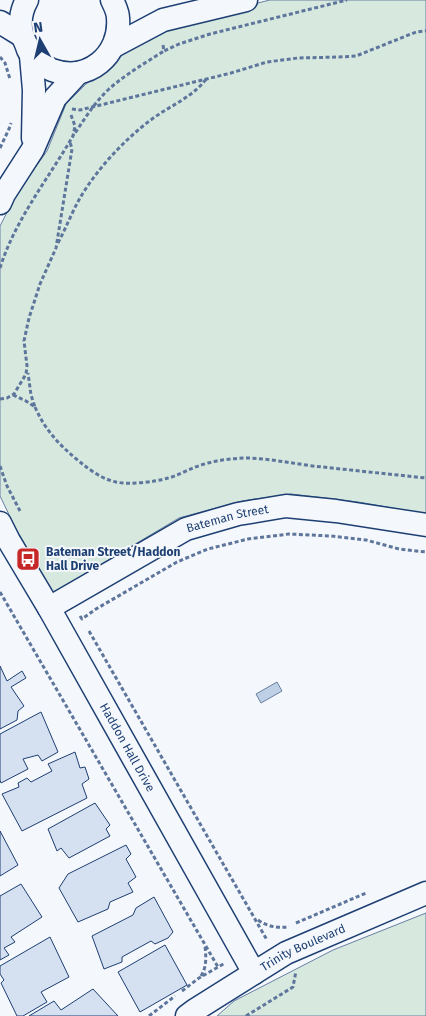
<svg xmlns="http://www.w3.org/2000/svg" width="426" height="1016" font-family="'Fira Sans',sans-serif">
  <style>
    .green { fill: #d7e8df; stroke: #687fa3 }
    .water { fill: #bed0e5; stroke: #687fa3 }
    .building { fill: #d5e0f0; stroke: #1d3f73 }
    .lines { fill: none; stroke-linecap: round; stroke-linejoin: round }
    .minor-casing { stroke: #1d3f73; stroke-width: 25 }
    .path { stroke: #5e769c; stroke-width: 3; stroke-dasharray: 4 2.5; stroke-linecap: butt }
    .minor { stroke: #f4f7fb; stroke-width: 22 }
    .labels { text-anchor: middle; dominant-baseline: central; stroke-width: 4; stroke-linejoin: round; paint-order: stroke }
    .street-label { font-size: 12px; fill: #1d3f73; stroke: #f4f7fb }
    .poi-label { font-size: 12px; font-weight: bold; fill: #1d3f73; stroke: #f4f7fb; text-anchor: start }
  </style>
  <rect width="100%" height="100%" fill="#f4f7fb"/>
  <g class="green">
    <polygon points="270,0 426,0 426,514 358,502 291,494 242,501 179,518 53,593 16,529 0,496 0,226 17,193 47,151 66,104 86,84 122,54 168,25"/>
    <polygon points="426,913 426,1016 217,1016 234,1001 333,950"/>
  </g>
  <polygon class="water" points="277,682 282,691 261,703 256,694"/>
  <g class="building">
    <polygon points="0,666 7,681 22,671 26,678 11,687 24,706 18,711 17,720 0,729"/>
    <polygon points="41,712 58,752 42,761 38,755 23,759 28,769 1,783 0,780 0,734"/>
    <polygon points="75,752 80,768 85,767 89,779 82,784 87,798 22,831 2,794 19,787 18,783 27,778 31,782 52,771 48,764"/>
    <polygon points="95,803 110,825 106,829 110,836 69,858 61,848 57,851 48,829"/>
    <polygon points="0,831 18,865 0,876"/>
    <polygon points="126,845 131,854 126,859 136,877 128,883 133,892 110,902 108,909 78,922 59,888 68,874"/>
    <polygon points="21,884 42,917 11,937 15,942 4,948 9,955 0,960 0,896"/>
    <polygon points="154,897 173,932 168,938 155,944 151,941 122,957 122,962 104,969 92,936 133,915 136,908"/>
    <polygon points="50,937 69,977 41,992 47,1002 23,1016 17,1016 1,983 4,980 0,974 0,966"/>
    <polygon points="165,945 187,985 140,1012 118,972"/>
    <polygon points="93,989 118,1016 29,1016 54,1001 61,1010"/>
  </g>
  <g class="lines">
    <g class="minor-casing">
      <g id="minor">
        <path d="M27 0C19 14 19 30 26 44 27 48 29 52 31 55 36 62 45 67 52 70 88 83 121 55 118 18 118 12 115 6 112 0"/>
        <polyline points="0,22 21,35"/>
        <polyline points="114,46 163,20 246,0"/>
        <polyline points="31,56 34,90 33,138"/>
        <polyline points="0,203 4,194 33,149 55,98 78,73"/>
        <path id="s1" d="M0 523 9 541 49 608 254 973"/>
        <path id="s2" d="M49 608 186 529 238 514 286 506 336 511 426 525"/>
        <path id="s3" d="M187 1016 195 1010 286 953 426 893"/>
      </g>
    </g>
    <g class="path">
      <polyline points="163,45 164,51 179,44 210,34 347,0"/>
      <polyline points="0,57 5,63 10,79"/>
      <polyline points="72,109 80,110 231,73 267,62 298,58 339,57 356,56 416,32 426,31"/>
      <path d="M71 115 75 126 73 136C84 120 94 103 109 89 126 74 145 63 164 51"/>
      <polyline points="0,148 9,129 11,123"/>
      <path d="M58 243C66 228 72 212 80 198 97 169 125 139 152 119 171 105 192 98 207 78"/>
      <path d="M0 268C15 220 48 179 73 136"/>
      <polyline points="13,395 26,401 35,407 31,395 28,373"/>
      <polyline points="0,399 7,398 14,394 26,374 27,366 24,341 29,318 40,284 56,248 72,149 70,142"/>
      <path d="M35 407C45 430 60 446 80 462 90 470 102 479 116 482 129 485 155 482 168 478 177 476 185 471 193 468 210 461 230 458 249 458 270 459 291 463 313 466 350 470 388 474 426 478"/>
      <polyline points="0,466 7,486 20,511"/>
      <polyline points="0,592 218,967"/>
      <polyline points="80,616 82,619 96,609 177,562 208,549 248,539 289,534 331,536 366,540 399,549 426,552"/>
      <polyline points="89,631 267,940"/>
      <path d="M258 920C268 927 277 928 289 927"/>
      <polyline points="296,923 366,893"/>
      <path d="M201 976C207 967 206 956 205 946"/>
      <polyline points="182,991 199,978 225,963"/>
      <polyline points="149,1016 175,996"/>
      <polyline points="246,1016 293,987 296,971"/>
    </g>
    <use href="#minor" class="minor"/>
  </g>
  <defs>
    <g id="bus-square" transform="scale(1.25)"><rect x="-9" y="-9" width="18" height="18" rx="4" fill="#c62828" stroke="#f4f7fb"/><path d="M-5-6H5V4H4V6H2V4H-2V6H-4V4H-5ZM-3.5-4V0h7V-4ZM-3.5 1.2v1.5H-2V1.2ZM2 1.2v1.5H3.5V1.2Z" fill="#fff"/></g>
  </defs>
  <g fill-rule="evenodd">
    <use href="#bus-square" x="28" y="559"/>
  </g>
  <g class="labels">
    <g class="street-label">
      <text stroke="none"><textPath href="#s2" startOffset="201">Bateman Street</textPath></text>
      <text stroke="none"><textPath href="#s1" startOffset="258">Haddon Hall Drive</textPath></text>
      <text stroke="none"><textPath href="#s3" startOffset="135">Trinity Boulevard</textPath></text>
    </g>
    <g class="poi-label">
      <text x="46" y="552">Bateman Street/Haddon<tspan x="46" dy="14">Hall Drive</tspan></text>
    </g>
  </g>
  <g transform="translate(40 40) rotate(352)" stroke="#f4f7fb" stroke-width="4" paint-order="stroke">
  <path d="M0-4L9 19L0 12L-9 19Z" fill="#1d3f73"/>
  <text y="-8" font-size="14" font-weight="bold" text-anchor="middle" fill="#1d3f73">N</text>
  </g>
</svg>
